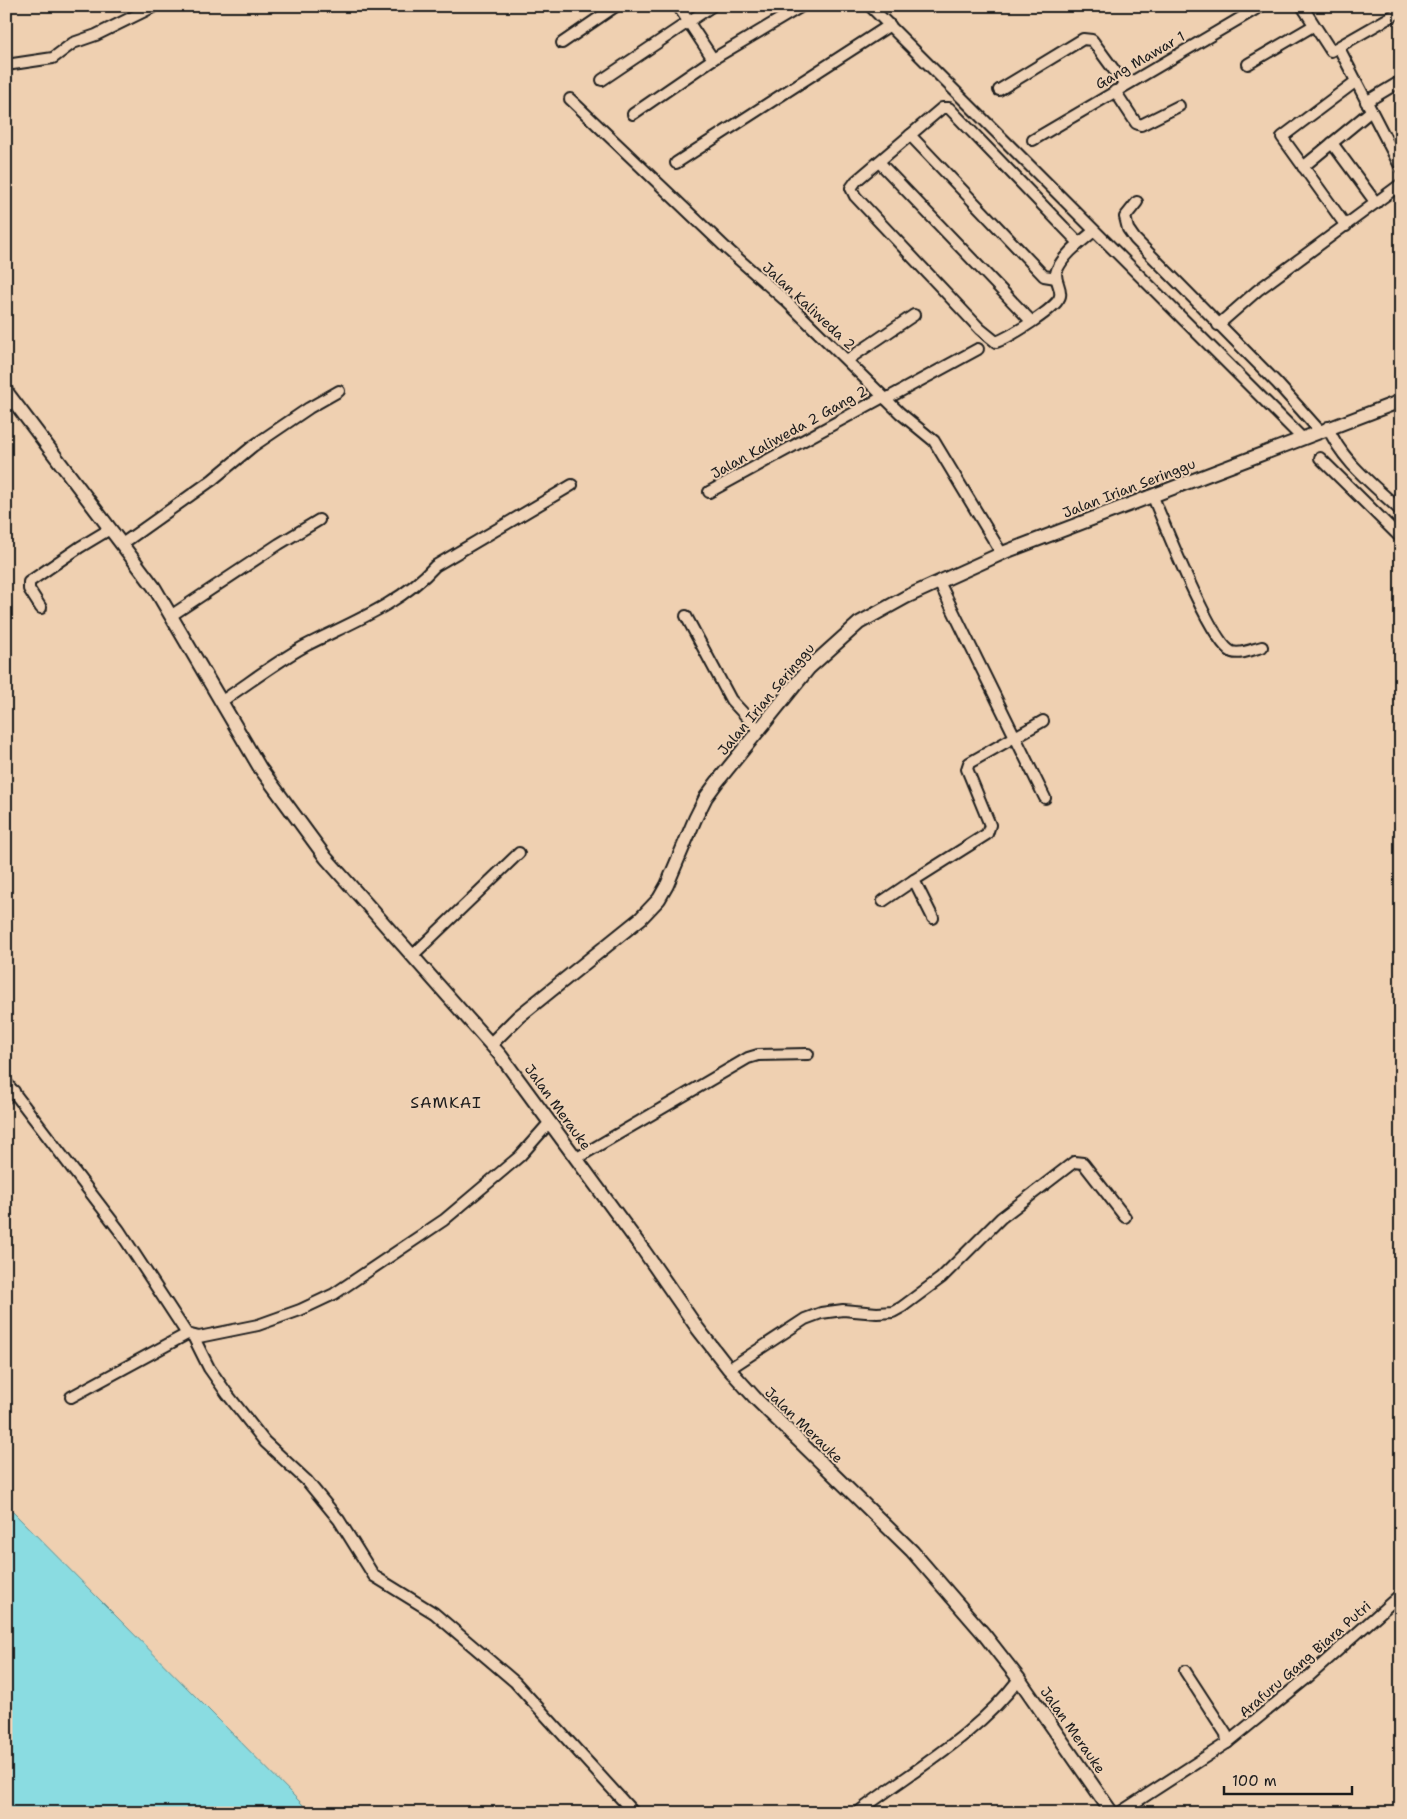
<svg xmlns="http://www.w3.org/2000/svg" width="1407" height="1819" font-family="'Shantell Sans',sans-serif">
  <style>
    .water { fill: #8adce1; stroke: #5e8f92 }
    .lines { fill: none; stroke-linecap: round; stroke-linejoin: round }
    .minor-casing { stroke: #1c1c1c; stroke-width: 14 }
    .tertiary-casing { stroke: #1c1c1c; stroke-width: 16 }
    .minor { stroke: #efd2b6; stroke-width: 10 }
    .tertiary { stroke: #efd2b6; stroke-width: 12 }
    .labels { text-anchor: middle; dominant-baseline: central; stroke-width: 4; stroke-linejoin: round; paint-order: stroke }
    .street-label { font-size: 14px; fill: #1c1c1c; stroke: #efd2b6 }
    .quarter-label { font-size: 16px; letter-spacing: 1px; fill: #1c1c1c; stroke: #efd2b6 }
  </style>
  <rect width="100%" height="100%" fill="#efd0b1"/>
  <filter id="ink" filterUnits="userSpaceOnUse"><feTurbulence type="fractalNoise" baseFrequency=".02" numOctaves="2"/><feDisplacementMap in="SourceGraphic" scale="10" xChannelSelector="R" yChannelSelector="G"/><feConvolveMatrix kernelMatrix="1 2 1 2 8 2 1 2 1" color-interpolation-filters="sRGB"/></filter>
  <g filter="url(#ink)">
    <polygon class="water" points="6,1505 311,1813 6,1813"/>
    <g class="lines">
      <g class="minor-casing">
        <g id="minor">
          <polyline points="678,6 713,59"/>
          <polyline points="870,6 1301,437"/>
          <polyline points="1302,6 1331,51 1401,11"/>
          <polyline points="562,43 616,6"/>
          <polyline points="1339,48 1401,168"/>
          <polyline points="1248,64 1313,26"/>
          <polyline points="6,65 53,58 73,43 96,35 155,6"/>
          <polyline points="602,80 712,6"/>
          <polyline points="999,90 1083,39 1092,40 1125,85"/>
          <polyline points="1115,91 1136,123 1141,125 1179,106"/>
          <polyline points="570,99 726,248 786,301 900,413 934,441 1002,554"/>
          <polyline points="1366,102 1401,81"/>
          <polyline points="633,114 713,59 802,6"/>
          <polyline points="910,135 1044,276 1056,278"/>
          <polyline points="1033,140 1261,6"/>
          <polyline points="1332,143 1376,203"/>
          <polyline points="879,162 1031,321"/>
          <polyline points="676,163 890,25"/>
          <polyline points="1303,167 1371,111"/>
          <polyline points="1137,202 1125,217 1128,229 1135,239 1277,383 1319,430"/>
          <polyline points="1346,226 1282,137 1355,82"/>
          <path d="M1079 243 949 108H942L856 181 851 188 855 196 980 329 996 342C1008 338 1058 308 1060 296 1062 287 1053 279 1057 270 1064 254 1081 242 1094 231"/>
          <polyline points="1218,325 1258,290 1401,184"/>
          <polyline points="847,360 914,315"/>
          <polyline points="886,399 978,349"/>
          <path d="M1328 427C1341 461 1375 486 1401 511"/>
          <polyline points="1320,458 1401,538"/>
          <polyline points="709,492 883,397"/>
          <path d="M1153 497C1164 523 1211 643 1232 652 1241 655 1253 649 1262 647"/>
          <polyline points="122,544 212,480 253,446 309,408 339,391"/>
          <polyline points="939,582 1045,798"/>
          <polyline points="41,608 29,589 29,582 80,547 110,529"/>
          <polyline points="172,615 279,544 319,520"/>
          <polyline points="686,616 731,700 758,729"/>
          <path d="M222 701C249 683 276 662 305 646 350 623 401 604 435 566L572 485"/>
          <polyline points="883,901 914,880"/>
          <polyline points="933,918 914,880 987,834 990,825 967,769 969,763 1043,721"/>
          <polyline points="412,956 519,853"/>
          <polyline points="6,1082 119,1230 187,1334 199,1337 258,1325 300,1310 334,1294 444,1220 520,1156 550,1122"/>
          <polyline points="6,1098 14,1091"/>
          <polyline points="577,1158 748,1058 758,1055 808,1054"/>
          <polyline points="193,1336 209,1368 228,1395 265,1442 307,1481 339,1520 374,1576 434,1613 515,1682 634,1813"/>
          <polyline points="729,1369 805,1319 821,1313 843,1310 877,1313 893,1312 902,1307 941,1278 1001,1218 1074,1162 1083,1163 1125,1217"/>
          <polyline points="71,1397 187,1334"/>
          <polyline points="1227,1743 1308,1677 1401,1594"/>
          <path d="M857 1813C913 1770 976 1736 1019 1679"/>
          <polyline points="1119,1813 1227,1743 1226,1734 1185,1671"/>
        </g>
      </g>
      <g class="tertiary-casing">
        <g id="tertiary">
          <polyline points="6,391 154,587 260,768 326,858 501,1056 644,1251 698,1329 729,1369 757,1400 912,1551 983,1633 1019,1679 1112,1813"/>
          <polyline points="491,1044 518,1017 641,918 659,899 667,885 695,819 706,797 717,782 809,668 859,623 906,597 1005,552 1401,401"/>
        </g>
      </g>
      <use href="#minor" class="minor"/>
      <use href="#tertiary" class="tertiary"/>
    </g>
  </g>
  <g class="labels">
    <g class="street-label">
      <text transform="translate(1140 60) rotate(-30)">Gang Mawar 1</text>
      <text transform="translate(809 306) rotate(43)">Jalan Kaliweda 2</text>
      <text transform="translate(789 432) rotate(-29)">Jalan Kaliweda 2 Gang 2</text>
      <text transform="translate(1129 488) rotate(-21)">Jalan Irian Seringgu</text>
      <text transform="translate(766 699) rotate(-50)">Jalan Irian Seringgu</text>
      <text transform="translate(558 1107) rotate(54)">Jalan Merauke</text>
      <text transform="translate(804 1425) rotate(44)">Jalan Merauke</text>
      <text transform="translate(1305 1659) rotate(-41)">Arafuru Gang Biara Putri</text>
      <text transform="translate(1073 1730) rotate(55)">Jalan Merauke</text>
    </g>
    <g class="quarter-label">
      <text x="446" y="1102">SAMKAI</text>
    </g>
  </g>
  <rect width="1407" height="1819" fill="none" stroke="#efd2b6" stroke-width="25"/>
  <rect x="12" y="12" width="1382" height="1794" fill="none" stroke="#1c1c1c" stroke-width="2" filter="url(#ink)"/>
  <path d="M1224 1786v8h128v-8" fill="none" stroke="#1c1c1c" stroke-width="2.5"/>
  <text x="1232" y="1786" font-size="15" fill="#1c1c1c" stroke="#efd2b6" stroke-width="4" paint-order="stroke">100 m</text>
</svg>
